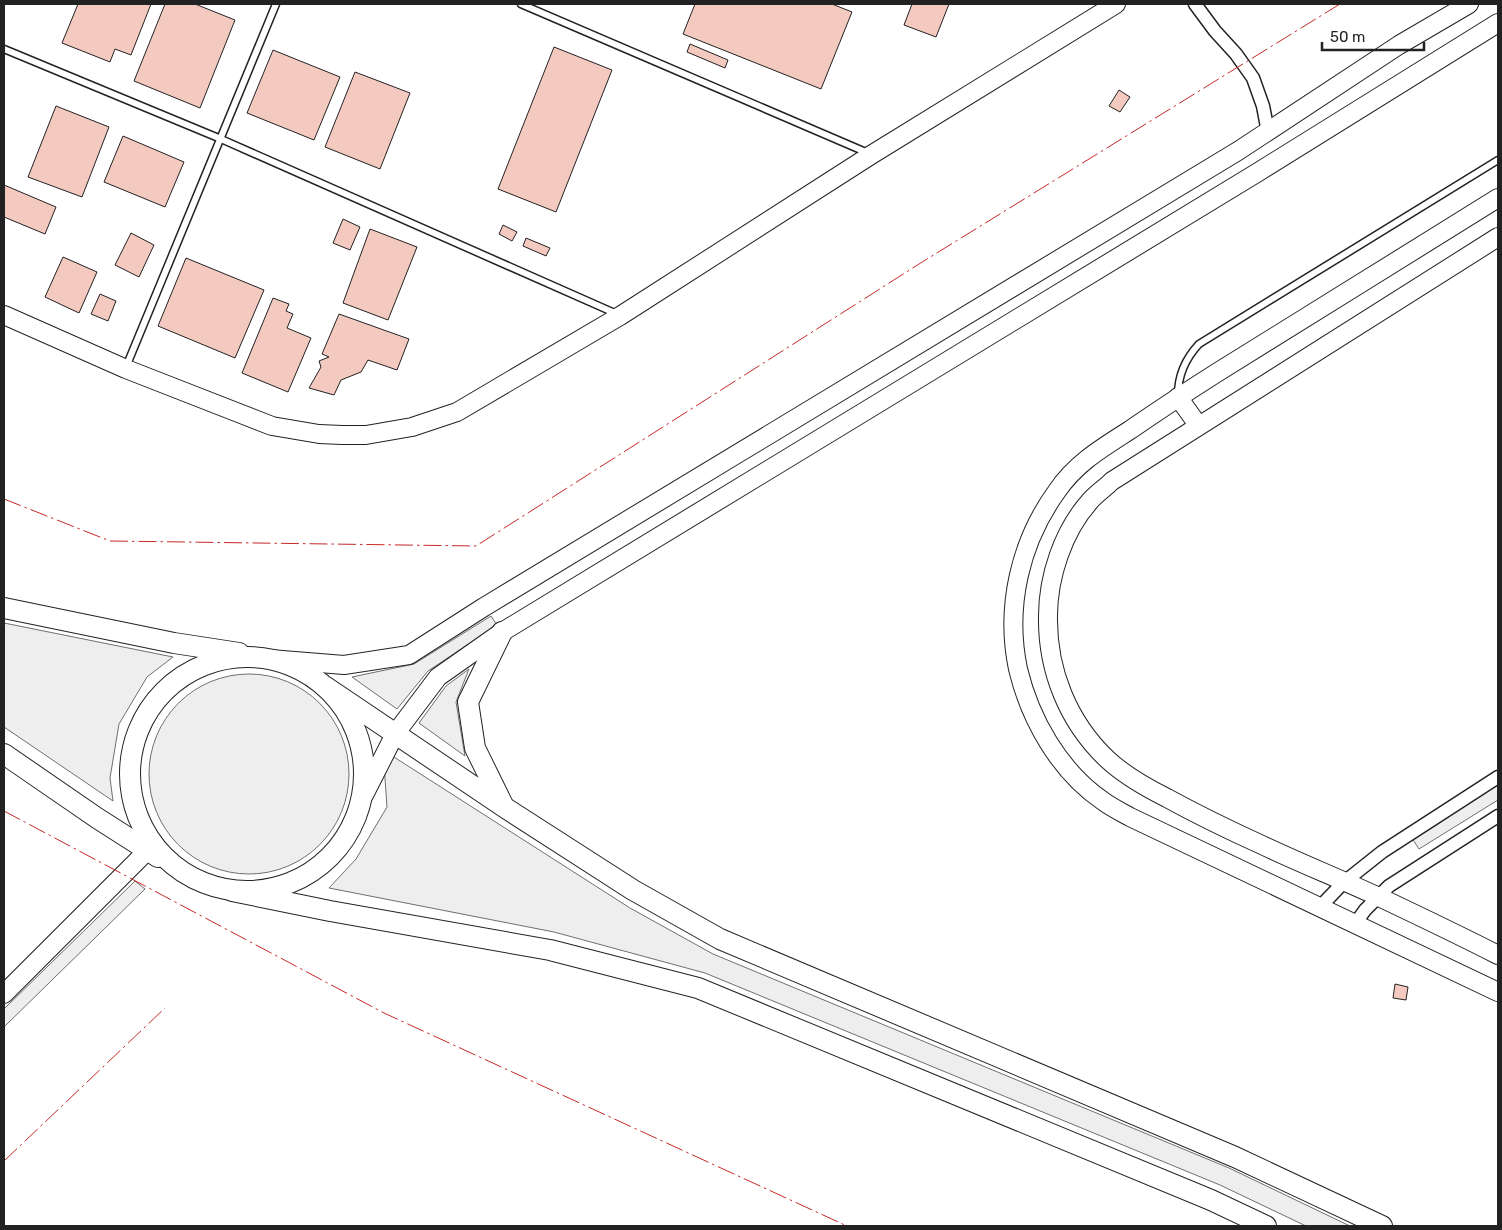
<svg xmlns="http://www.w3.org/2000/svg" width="1502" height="1230" font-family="Rubik,sans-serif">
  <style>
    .green { fill: #eee; stroke: #6f6f6f }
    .building { fill: #f3c9c0; stroke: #222 }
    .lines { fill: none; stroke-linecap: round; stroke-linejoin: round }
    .lane-casing { stroke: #222; stroke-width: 9 }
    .street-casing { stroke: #222; stroke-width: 15 }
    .secondary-casing { stroke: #222; stroke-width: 20 }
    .primary-casing { stroke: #222; stroke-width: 22 }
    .lane { stroke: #fff; stroke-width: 6 }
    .street { stroke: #fff; stroke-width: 12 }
    .secondary { stroke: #fff; stroke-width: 18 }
    .primary { stroke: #fff; stroke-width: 20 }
    .power { stroke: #c62828; stroke-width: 1; stroke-dasharray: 18 4 2.5 4; stroke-linecap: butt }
  </style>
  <rect width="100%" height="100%" fill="#fff"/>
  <g class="green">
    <polygon points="491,616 497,625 428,671 397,709 352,677 414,664"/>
    <polygon points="4,623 173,657 147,677 119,724 110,778 113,801 4,727"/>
    <polygon points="469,669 456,702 465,756 419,723 446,686"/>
    <circle cx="249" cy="774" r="100"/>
    <polygon points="383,750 630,908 713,954 1229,1168 1350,1226 1306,1226 1220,1185 705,973 554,932 329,888 356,859 387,807"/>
    <polygon points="1498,781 1498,800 1419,849 1410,835"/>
    <polygon points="135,881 145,889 4,1027 4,1009"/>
  </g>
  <g class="building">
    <polygon points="78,4 151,4 131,55 115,49 110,62 62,43"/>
    <polygon points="165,4 195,4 235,20 200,108 134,81"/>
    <polygon points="695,4 832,4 852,12 821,89 683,34"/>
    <polygon points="912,4 949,4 936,37 904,25"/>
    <polygon points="690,44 728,60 725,68 687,52"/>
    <polygon points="554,47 612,70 556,212 498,189"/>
    <polygon points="273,50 340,77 314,140 247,113"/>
    <polygon points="355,72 410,93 380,169 325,147"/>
    <polygon points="1119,90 1130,97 1120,112 1109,106"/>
    <polygon points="56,106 109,127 82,197 28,177"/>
    <polygon points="123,136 184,162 165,207 104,182"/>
    <polygon points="4,185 56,207 45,234 4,217"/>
    <polygon points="343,219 360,227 350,250 333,243"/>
    <polygon points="503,225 517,232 512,241 499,234"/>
    <polygon points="370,229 417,247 388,320 343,303"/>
    <polygon points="131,233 154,245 139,277 115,265"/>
    <polygon points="526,238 550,248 546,256 523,246"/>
    <polygon points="63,257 97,272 79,313 45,297"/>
    <polygon points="186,258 264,290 235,358 158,326"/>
    <polygon points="100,294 116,301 108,321 91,314"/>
    <polygon points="273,298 289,304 286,311 293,314 287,328 311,338 288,392 242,373"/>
    <polygon points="339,314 409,339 397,370 368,360 361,372 341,380 334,395 309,388 321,367 319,361 329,357 322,354"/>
    <polygon points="1395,984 1408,987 1406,1000 1393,998"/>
  </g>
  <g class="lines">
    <g class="lane-casing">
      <g id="lane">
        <polyline points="521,4 868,153"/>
        <polyline points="4,49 221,139 617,314"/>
        <polyline points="126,367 276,4"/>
        <path d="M1178 395C1178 375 1185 359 1199 344L1498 160"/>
      </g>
    </g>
    <g class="street-casing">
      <g id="street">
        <polyline points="1195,4 1215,31 1236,54 1253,78 1263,106 1268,132"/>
        <polyline points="1319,908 1343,883 1382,852 1498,777"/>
        <polyline points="1355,924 1365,910 1389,886 1498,816"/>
      </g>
    </g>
    <g class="secondary-casing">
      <g id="secondary">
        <path d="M1498 198C1405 256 1311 314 1218 372 1188 391 1159 410 1130 430 1102 448 1076 463 1057 491 1020 542 1005 607 1018 669 1030 719 1059 771 1103 801 1111 807 1121 812 1130 817L1498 992"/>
        <path d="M1498 237 1112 481C1105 488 1096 494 1090 501 1063 531 1048 577 1048 616 1047 670 1068 722 1107 759 1124 775 1145 787 1167 798 1198 815 1229 830 1262 845 1300 863 1340 879 1379 897 1419 916 1459 935 1498 955"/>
        <polyline points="4,315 126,369 272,426 319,434 342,435 366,435 412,427 457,412 620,316 871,155 1116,4"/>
        <polyline points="1178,397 1198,425"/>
        <polyline points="270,659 344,665 409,655 484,607 1238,151 1399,45 1469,4"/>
        <polyline points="364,795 395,734 438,677 502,632 1255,174 1498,23"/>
        <polyline points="4,994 148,850"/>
      </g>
    </g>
    <g class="primary-casing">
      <g id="primary">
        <polyline points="4,608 174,643 239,653"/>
        <polyline points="502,632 468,702 475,748 503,805"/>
        <circle cx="247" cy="774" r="117"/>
        <polyline points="326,687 504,807 633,890 720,939 1235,1157 1382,1226"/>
        <polyline points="4,754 97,818 158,857"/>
        <polyline points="232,891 330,911 550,950 698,988 1211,1200 1266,1226"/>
      </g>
    </g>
    <use href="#lane" class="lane"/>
    <use href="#street" class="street"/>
    <use href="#secondary" class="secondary"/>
    <use href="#primary" class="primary"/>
    <g class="power">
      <polyline points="4,499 110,541 476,546 919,264 1340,4"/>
      <polyline points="4,811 384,1013 847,1226"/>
      <polyline points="4,1161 165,1008"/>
    </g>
  </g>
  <rect width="1502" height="1230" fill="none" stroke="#222222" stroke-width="10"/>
  <path d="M1322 42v8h102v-8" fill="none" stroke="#222222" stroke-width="2.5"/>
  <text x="1330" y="42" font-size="15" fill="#222222" stroke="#ffffff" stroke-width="4" paint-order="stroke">50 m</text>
</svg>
